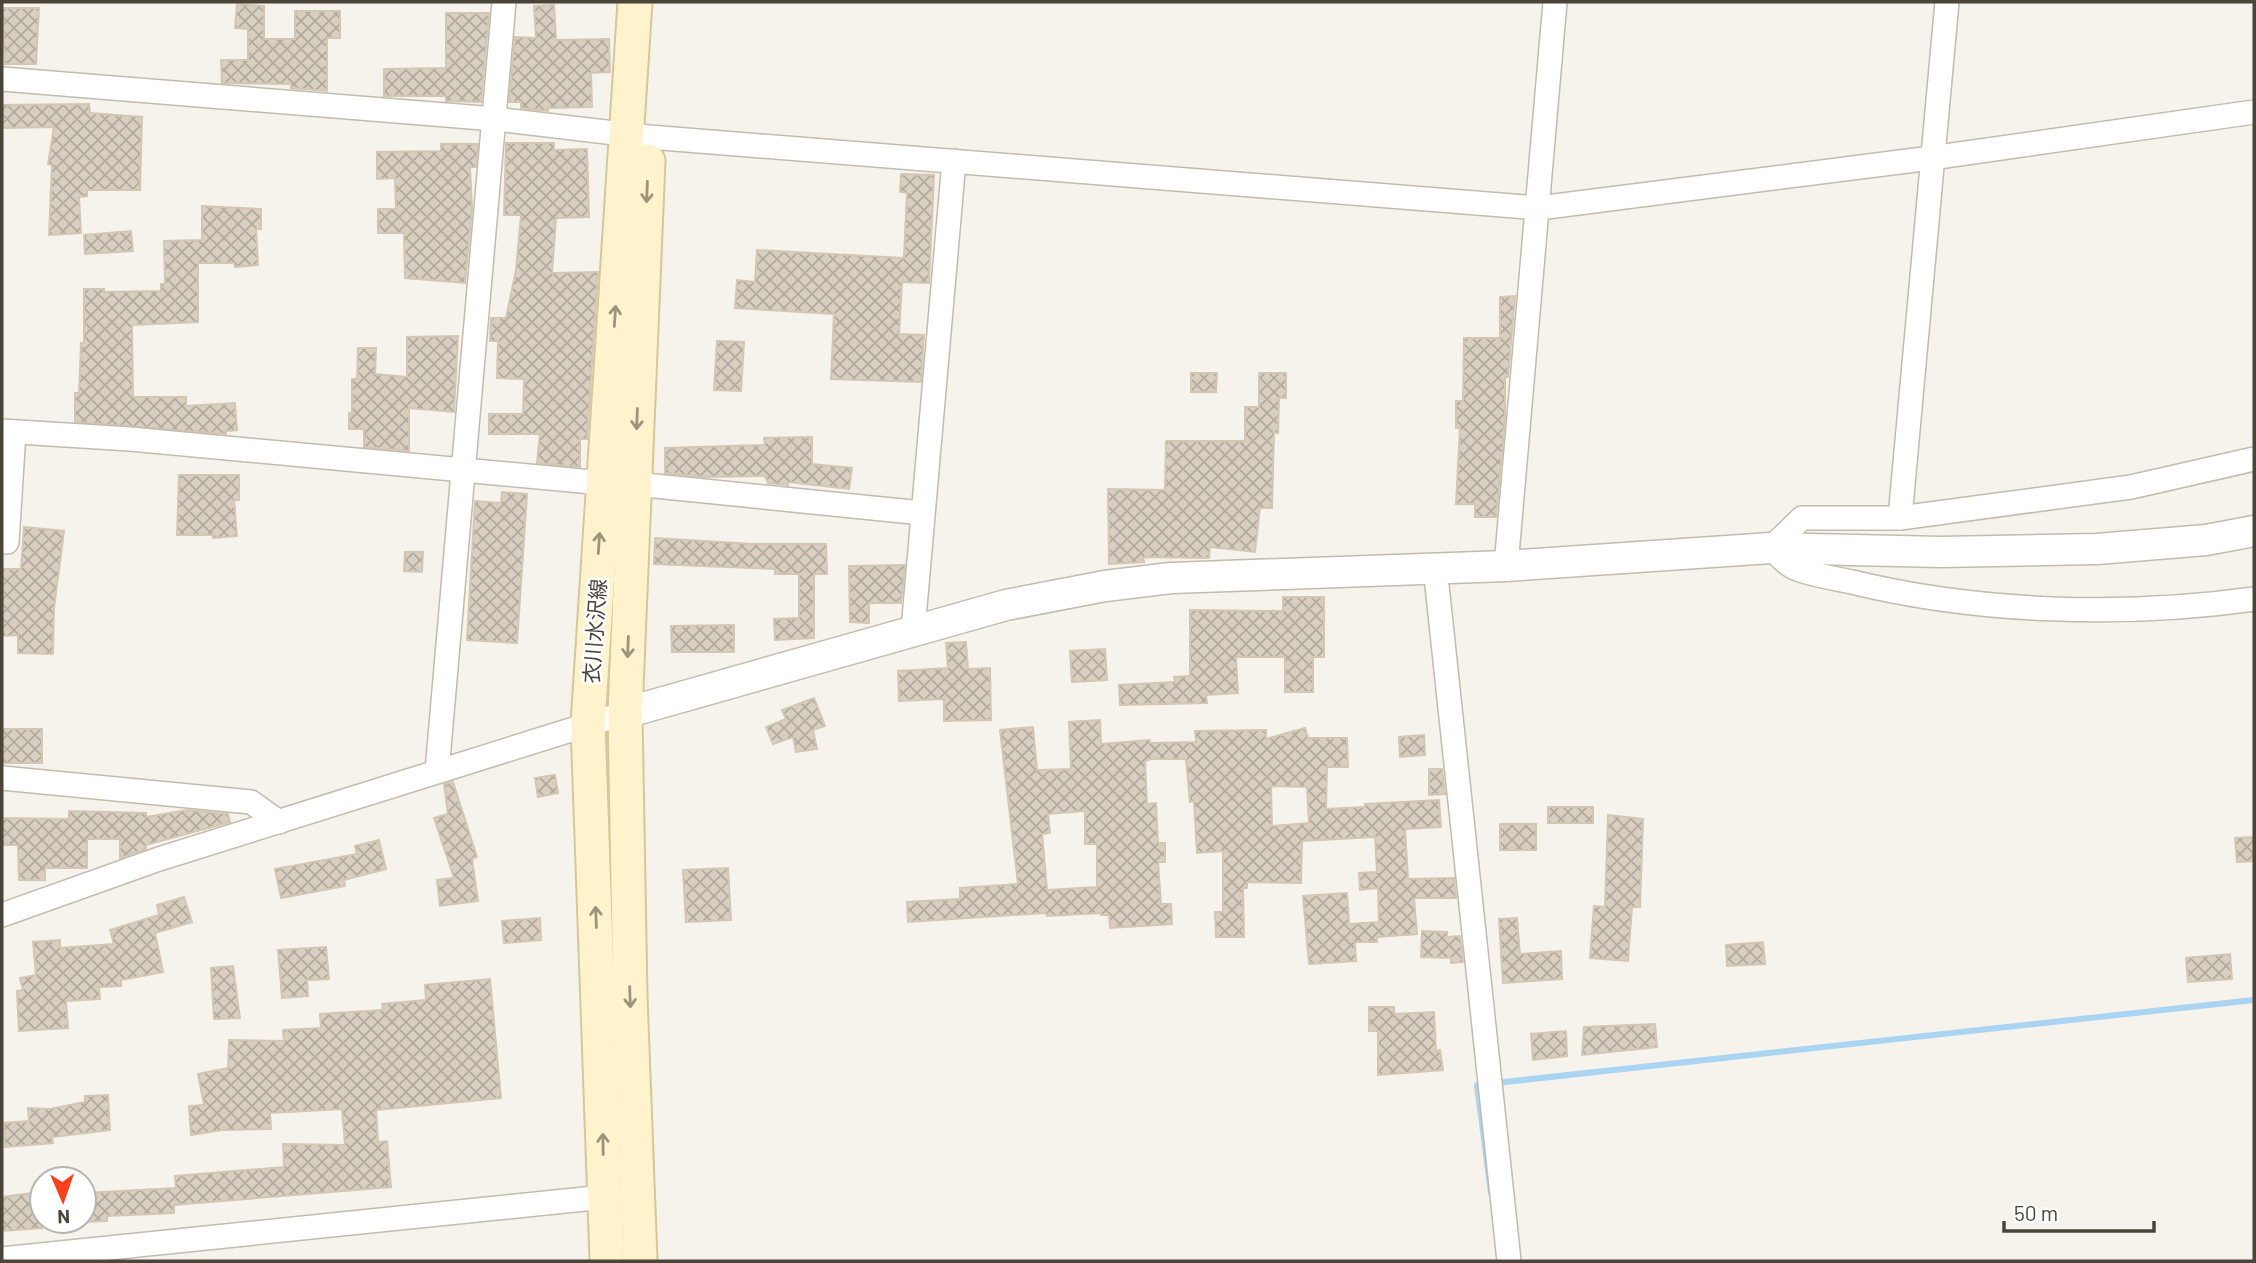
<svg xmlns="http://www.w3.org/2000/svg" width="2256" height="1263" font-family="Barlow,'Noto Sans JP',sans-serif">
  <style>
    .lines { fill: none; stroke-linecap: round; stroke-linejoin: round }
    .stream { stroke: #a9d4f2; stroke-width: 6 }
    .building { fill: url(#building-cross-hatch); stroke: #d3c7b4; stroke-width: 2; fill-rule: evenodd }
    .minor-casing { stroke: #c2bbae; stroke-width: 26 }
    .tertiary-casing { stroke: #c2bbae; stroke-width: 33 }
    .secondary-casing { stroke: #d6c79b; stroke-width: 37 }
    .minor { stroke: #fff; stroke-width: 23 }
    .tertiary { stroke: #fff; stroke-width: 30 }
    .secondary { stroke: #fff3cd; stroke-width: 33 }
    .oneway { stroke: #9c937c }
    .labels { text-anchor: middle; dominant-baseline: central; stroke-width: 5; stroke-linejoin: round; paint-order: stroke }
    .street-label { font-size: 21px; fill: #4b4439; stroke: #fff }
  </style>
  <defs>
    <pattern id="building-cross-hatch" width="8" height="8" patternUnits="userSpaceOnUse" patternTransform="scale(1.75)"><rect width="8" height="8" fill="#d8cfc1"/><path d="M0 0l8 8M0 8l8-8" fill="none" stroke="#b1aa9e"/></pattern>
  </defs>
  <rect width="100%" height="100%" fill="#f6f3ec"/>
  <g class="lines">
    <polyline class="stream" points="1491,1193 1477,1085 2254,1000"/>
  </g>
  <g class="building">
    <polygon points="237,4 264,6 264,39 295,39 295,11 340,11 340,38 327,38 327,91 291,88 291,84 222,83 221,60 248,60 248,29 235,28"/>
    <polygon points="554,5 556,40 609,39 610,72 591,73 592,107 548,108 548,111 521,108 521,102 509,102 515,37 536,38 534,6"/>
    <polygon points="2,8 39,8 36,64 5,64"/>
    <polygon points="446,13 489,13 481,102 446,101 446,96 384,96 384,69 446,68"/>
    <polygon points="89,104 90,113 142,117 140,190 87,190 87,196 79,197 81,233 49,235 52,165 48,164 54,127 2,128 2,105"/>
    <polygon points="506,143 554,143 554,150 587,149 589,217 556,218 552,273 598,272 587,439 580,439 580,467 537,463 540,434 489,434 489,414 523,414 524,379 497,378 498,341 490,341 491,318 506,318 516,270 521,215 504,215"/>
    <polygon points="441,144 478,144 476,167 470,167 472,209 465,283 405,278 404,233 378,233 378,209 396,209 395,178 377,179 377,152 441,151"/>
    <polygon points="901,174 934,175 929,283 902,282 899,334 924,335 921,382 831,379 834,314 735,308 737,280 755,282 757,250 904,258 907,193 900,192"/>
    <polygon points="202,206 261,209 261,229 256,229 258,265 235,267 234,263 198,263 198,322 132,325 133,397 186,397 186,406 235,403 237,430 226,431 226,434 75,422 75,393 79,393 81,343 84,343 84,289 104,289 104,292 161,291 161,284 165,284 164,241 202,240"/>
    <polygon points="131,231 133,251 85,254 84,235"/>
    <polygon points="1515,296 1508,377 1505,377 1505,418 1496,517 1475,517 1475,504 1456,504 1460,428 1456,428 1456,401 1463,401 1464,338 1500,338 1500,297"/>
    <polygon points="458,336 454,412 409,408 409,451 364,447 364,429 349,429 349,413 352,414 352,379 357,379 358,348 376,348 375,374 407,377 407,337"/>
    <polygon points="717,341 744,342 741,391 714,390"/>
    <polygon points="1191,373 1217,373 1216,392 1191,392"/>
    <polygon points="1259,373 1286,373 1286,398 1279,398 1278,433 1274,433 1272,508 1260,508 1255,552 1210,547 1209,558 1143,557 1144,562 1109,564 1108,489 1165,490 1166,441 1245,441 1245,407 1259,407"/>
    <polygon points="812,437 812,464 852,468 849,489 788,482 788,485 768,483 765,476 703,477 665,473 665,448 765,445 764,438"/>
    <polygon points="179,475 239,475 239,500 234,500 237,536 213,538 213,535 177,535"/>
    <polygon points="502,492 527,494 517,643 467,640 475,501 501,503"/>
    <polygon points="24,527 64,531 54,608 53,654 18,653 18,635 2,636 2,569 21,569"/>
    <polygon points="655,538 753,544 826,544 827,574 814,574 814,638 775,640 774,619 799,618 799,574 775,574 775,569 654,564"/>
    <polygon points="405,552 423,552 422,572 404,571"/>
    <polygon points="905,565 901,603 869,603 869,623 850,622 849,566"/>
    <polygon points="1283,597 1324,597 1324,657 1313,657 1313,692 1285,692 1285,657 1236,657 1238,693 1206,695 1207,703 1120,705 1119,685 1175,682 1174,677 1190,676 1190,610 1283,611"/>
    <polygon points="734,625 734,652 672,652 671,626"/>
    <polygon points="966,642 968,669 990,668 991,720 944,721 944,699 899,701 898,671 948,668 946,643"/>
    <polygon points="1105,649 1107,680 1072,682 1070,651"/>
    <polygon points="814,698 825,726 813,730 817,749 796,752 793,737 773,744 766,727 786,719 782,710"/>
    <path d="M1100 720 1101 744 1150 740V743L1196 742 1195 731 1266 730V739L1305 728 1308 738H1347L1348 767H1327L1326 809 1365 807V804L1439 800 1441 827 1405 829 1408 879 1454 878 1456 898H1414L1417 934 1377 937V942H1355L1356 961 1309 964 1303 896 1347 893 1349 924 1379 922 1378 888 1360 890 1359 873 1377 872 1375 837 1302 841 1301 883 1247 882V888H1243L1244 937H1216L1215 912H1223V851L1197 853 1194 801 1190 802 1186 759H1151L1145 761 1147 804 1156 803 1158 843H1165V862H1158L1161 904H1171L1172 924 1110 928 1109 915H1101V913L1047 916 1046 913 908 922 907 902 960 899V888L1018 884 1000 730 1033 727 1037 770 1071 769 1069 722ZM1271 786 1307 787 1309 823 1272 826ZM1085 811V844H1097V887L1047 890 1042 834 1050 833 1048 814Z"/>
    <rect x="2" y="729" width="40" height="34"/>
    <polygon points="1424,735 1425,755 1400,757 1399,737"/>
    <polygon points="1429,769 1442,769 1445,794 1429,795"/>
    <polygon points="555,775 558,793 538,797 535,778"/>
    <polygon points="453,782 477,857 472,859 478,901 440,906 437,880 454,878 434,818 448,814 444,784"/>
    <rect x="1548" y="807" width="45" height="16"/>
    <polygon points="187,810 228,814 230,822 146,845 146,849 120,858 120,839 87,839 87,868 45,868 45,880 19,880 18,845 2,845 2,818 69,819 69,811 146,813 146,817"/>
    <polygon points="1608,815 1643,819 1640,907 1632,907 1628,961 1590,958 1594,906 1605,907"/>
    <rect x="1500" y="824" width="36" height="26"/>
    <polygon points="2254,837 2254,861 2237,862 2235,838"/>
    <polygon points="379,840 386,869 344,880 345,886 281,898 275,869 357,854 355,846"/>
    <polygon points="728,868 731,920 686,922 683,870"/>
    <polygon points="184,897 192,922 155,933 163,972 121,980 121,986 99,987 100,999 66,1001 68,1028 19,1031 17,991 23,990 20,978 36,975 33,942 60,940 60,948 114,944 110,930 159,915 157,905"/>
    <polygon points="540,918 541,940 504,943 502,921"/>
    <polygon points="1517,918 1520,954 1561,951 1562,979 1503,983 1499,919"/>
    <polygon points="1422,931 1447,932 1447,937 1460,936 1463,962 1451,963 1451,958 1421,957"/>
    <polygon points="1763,942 1765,964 1727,966 1726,945"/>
    <polygon points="326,947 329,979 307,980 308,996 282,998 278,950"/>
    <polygon points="2230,954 2232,979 2188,982 2186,958"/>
    <polygon points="233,966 240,1018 214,1019 211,968"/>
    <polygon points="490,979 501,1098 376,1110 378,1142 387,1141 391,1187 174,1205 174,1213 107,1216 107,1221 84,1222 84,1193 176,1188 175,1176 284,1167 283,1144 345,1145 342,1109 270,1113 271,1129 222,1130 191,1135 189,1106 204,1105 198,1074 228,1068 229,1040 284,1041 283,1030 321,1028 320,1014 383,1010 382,1004 426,1000 425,985"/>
    <polygon points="1369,1007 1394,1007 1394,1014 1434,1012 1436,1051 1440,1050 1443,1070 1378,1075 1378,1031 1369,1031"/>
    <polygon points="1655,1024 1657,1047 1582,1055 1584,1027"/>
    <polygon points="1566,1031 1567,1056 1533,1060 1531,1034"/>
    <polygon points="108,1095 110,1130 52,1137 53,1143 5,1147 4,1123 29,1121 28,1108 50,1109 85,1102 85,1096"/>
    <polygon points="42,1192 42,1228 2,1231 2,1197"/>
  </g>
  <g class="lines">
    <g class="minor-casing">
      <g id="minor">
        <polyline points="2,79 495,119 649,137 1539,208 1931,158 2254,112"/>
        <polyline points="2,431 130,439 603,483"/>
        <path d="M2254 459 2131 487 1900 518H1802L1771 548C1778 554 1786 565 1795 568 1812 575 1833 578 1852 582 1979 613 2125 617 2254 599"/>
        <polyline points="635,484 922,513"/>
        <polyline points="1900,518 1947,2"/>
        <polyline points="2,542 7,542 14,432"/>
        <polyline points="1506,566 1555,2"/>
        <polyline points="1435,567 1509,1261"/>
        <polyline points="913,630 954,161"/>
        <polyline points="437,771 504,2"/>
        <polyline points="2,778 251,802 279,822"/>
        <polyline points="2,915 159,859 625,713"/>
        <polyline points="2,1259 604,1197"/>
      </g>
    </g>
    <g class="tertiary-casing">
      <polyline id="tertiary" points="625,713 1006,605 1105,586 1171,578 1506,566 1771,548 1941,552 2097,549 2206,540 2254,531"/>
    </g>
    <g class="secondary-casing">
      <g id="secondary">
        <polyline points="607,1261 588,724 635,2"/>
        <polyline points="640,1261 630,996 625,713 648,161"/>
      </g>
    </g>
    <use href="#minor" class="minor"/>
    <use href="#tertiary" class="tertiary"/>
    <use href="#secondary" class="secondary"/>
  </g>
  <defs><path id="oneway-shaft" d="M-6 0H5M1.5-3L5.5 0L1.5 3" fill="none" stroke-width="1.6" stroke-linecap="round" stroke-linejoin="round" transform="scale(1.75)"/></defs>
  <g class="oneway">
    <use href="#oneway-shaft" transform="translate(647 192) rotate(92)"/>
    <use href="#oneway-shaft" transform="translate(615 316) rotate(-86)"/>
    <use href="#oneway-shaft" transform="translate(637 419) rotate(92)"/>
    <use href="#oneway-shaft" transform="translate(599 543) rotate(-86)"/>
    <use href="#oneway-shaft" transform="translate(628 647) rotate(92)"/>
    <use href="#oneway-shaft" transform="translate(596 917) rotate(-92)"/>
    <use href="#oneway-shaft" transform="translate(630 997) rotate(88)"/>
    <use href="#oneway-shaft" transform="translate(603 1144) rotate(-91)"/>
  </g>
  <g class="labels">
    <g class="street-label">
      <text transform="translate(594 631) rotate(-86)">衣川水沢線</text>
    </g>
  </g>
  <rect width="2256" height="1263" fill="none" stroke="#4b4439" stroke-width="7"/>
  <g transform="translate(63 1200) rotate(178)"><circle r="33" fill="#ffffff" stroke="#b7b4b0" stroke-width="2"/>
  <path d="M0-5L12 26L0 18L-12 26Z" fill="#fc3f1d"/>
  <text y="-10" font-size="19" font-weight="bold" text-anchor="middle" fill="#4b4439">N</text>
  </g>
  <path d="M2004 1221v10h150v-10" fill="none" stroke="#4b4439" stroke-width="3.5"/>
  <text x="2014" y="1221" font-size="21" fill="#4b4439" stroke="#ffffff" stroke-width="5" paint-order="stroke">50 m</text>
</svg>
